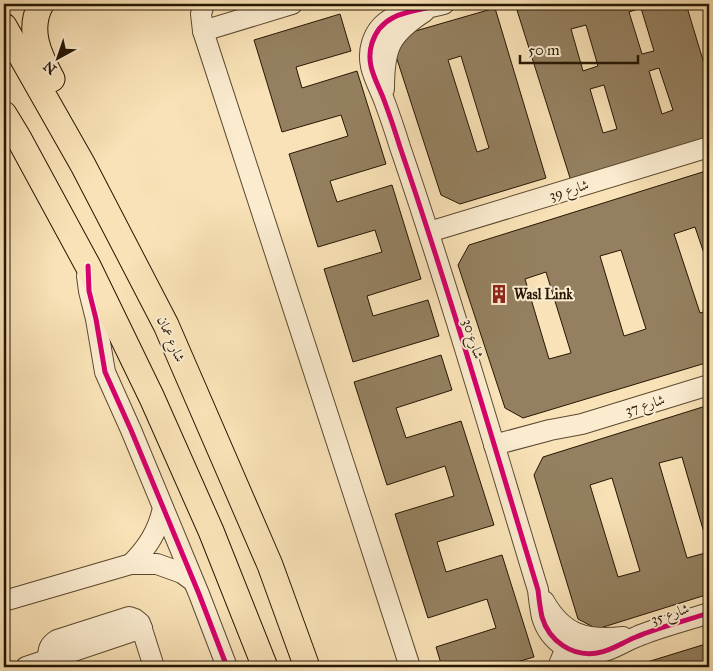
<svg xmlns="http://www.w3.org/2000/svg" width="713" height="671" font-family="'IM FELL Great Primer',Amiri,serif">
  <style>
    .building { fill: #948060; stroke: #261602; fill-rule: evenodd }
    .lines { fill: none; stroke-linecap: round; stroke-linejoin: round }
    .minor-casing { stroke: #5b492f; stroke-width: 22 }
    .major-casing { stroke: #261602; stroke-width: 27 }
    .minor { stroke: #fbecd0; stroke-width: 20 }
    .major { stroke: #f9e2b7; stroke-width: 25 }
    .cycleway-casing { stroke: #fbecd0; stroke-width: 8 }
    .cycleway { stroke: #d6006c; stroke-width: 5 }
    .labels { text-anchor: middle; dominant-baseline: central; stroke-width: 4; stroke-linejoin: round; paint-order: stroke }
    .street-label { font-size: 14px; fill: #261602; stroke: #fbecd0 }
    .poi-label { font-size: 14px; font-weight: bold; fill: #261602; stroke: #fbecd0; text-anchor: start }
  </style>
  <rect width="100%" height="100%" fill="#f9e2b7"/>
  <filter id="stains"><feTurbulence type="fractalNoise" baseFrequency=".004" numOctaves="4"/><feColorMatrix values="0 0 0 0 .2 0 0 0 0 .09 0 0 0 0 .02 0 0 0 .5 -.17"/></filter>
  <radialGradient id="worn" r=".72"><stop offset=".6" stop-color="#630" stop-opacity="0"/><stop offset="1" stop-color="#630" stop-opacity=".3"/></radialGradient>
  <g class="building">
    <path d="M527 4H686L709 80V137L571 181 516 7ZM641 8 654 51 642 54 629 12ZM586 25 598 66 583 71 571 29ZM659 68 673 110 662 114 649 71ZM604 85 617 129 603 133 590 89Z"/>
    <path d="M495 8 546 178 460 204 441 195 395 53 405 34ZM461 56 489 148 477 152 448 60Z"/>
    <polygon points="340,14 351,51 296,67 302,88 357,71 386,164 330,181 337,202 392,185 421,279 367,296 373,316 428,300 439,336 353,362 324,269 382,252 375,230 318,247 289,154 348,136 341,115 282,132 254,40"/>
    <path d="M709 170V268L695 227 674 234 700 313 709 310V362L523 418 505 408 458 265 469 245ZM621 250 646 329 624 336 600 256ZM546 272 571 353 549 359 525 279Z"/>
    <polygon points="441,355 452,390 396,408 406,438 461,421 494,525 437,542 446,572 502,555 534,657 500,667 442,667 436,647 496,628 487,599 428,618 395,514 454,496 445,466 387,485 354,382"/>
    <path d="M709 405V550L682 457 659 463 687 558 709 552V594L597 629 578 619 534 475 543 457ZM612 478 640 571 618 577 590 485Z"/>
    <polygon points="709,643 709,667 631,667"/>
  </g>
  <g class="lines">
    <g class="minor-casing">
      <g id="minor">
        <polyline points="204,4 201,14 203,31 410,667"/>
        <path d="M444 4C416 12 382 10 372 43 365 65 377 81 384 100 390 116 395 131 400 147 450 293 493 442 538 590 539 599 540 608 542 617 549 641 572 657 597 653 611 651 623 642 636 637 659 627 685 621 709 613"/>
        <polyline points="203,31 292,4"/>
        <path d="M384 89C384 48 389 35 424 12"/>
        <polyline points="429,232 709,147"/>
        <polyline points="87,276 89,291 96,319 105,372 131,430 199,594 227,667"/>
        <polyline points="494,445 550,430 582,424 709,385"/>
        <path d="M131 564C148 547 158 531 163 508"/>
        <polyline points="4,601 131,564 157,564 182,573 193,581"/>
        <path d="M544 601C563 635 586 641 623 637"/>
        <path d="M49 659C47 650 49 645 57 640L129 617 135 619 140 623 154 667"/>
        <polyline points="26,667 142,628"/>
        <polyline points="558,667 566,648"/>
      </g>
    </g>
    <g class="major-casing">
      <g id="major">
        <path d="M41 4C27 30 39 55 52 79"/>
        <polyline points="4,26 83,165 166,325 270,565 307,667"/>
        <polyline points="4,114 18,137 88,266 152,398 211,531 265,667"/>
      </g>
    </g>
    <use href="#minor" class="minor"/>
    <use href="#major" class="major"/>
    <g class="cycleway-casing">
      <g id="cycleway">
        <path d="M444 4C416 12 382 10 372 43 365 65 377 81 384 100 390 116 395 131 400 147 450 293 493 442 538 590 539 599 540 608 542 617 549 641 572 657 597 653 611 651 623 642 636 637 659 627 685 621 709 613"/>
        <polyline points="88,266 89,291 96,319 105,372 131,430 199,594 227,667"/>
      </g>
    </g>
    <use href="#cycleway" class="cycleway"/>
  </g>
  <defs>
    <g id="building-bare" transform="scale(1.5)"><path d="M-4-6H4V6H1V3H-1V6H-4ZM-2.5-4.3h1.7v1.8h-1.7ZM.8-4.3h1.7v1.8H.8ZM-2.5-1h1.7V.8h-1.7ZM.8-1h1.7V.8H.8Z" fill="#8f2418" stroke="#fbecd0" stroke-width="2.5" paint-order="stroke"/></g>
  </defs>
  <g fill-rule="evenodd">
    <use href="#building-bare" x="499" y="294"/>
  </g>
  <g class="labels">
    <g class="street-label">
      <text transform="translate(569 190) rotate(-17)">شارع 39</text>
      <text transform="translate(171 339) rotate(66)">شارع عمان</text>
      <text transform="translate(473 339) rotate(73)">شارع 30</text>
      <text transform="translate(645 405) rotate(-17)">شارع 37</text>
      <text transform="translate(670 614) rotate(-18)">شارع 35</text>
    </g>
    <g class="poi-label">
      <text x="514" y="294">Wasl Link</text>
    </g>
  </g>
  <rect width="713" height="671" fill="none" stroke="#f9e2b7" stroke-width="20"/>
  <rect x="5" y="5" width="703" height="661" fill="none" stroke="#261602" stroke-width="2.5"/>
  <rect x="10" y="10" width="693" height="651" fill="none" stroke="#261602"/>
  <g transform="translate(58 58) rotate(220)" stroke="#fbecd0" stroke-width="4" paint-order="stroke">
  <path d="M0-4L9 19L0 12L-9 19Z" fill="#261602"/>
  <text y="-8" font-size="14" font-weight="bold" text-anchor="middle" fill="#261602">N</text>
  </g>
  <path d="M520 55v8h118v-8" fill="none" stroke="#261602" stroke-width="2.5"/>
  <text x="528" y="55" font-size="15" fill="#261602" stroke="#fbecd0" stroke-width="4" paint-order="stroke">50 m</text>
  <rect width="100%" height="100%" filter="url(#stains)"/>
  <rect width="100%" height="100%" fill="url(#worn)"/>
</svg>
